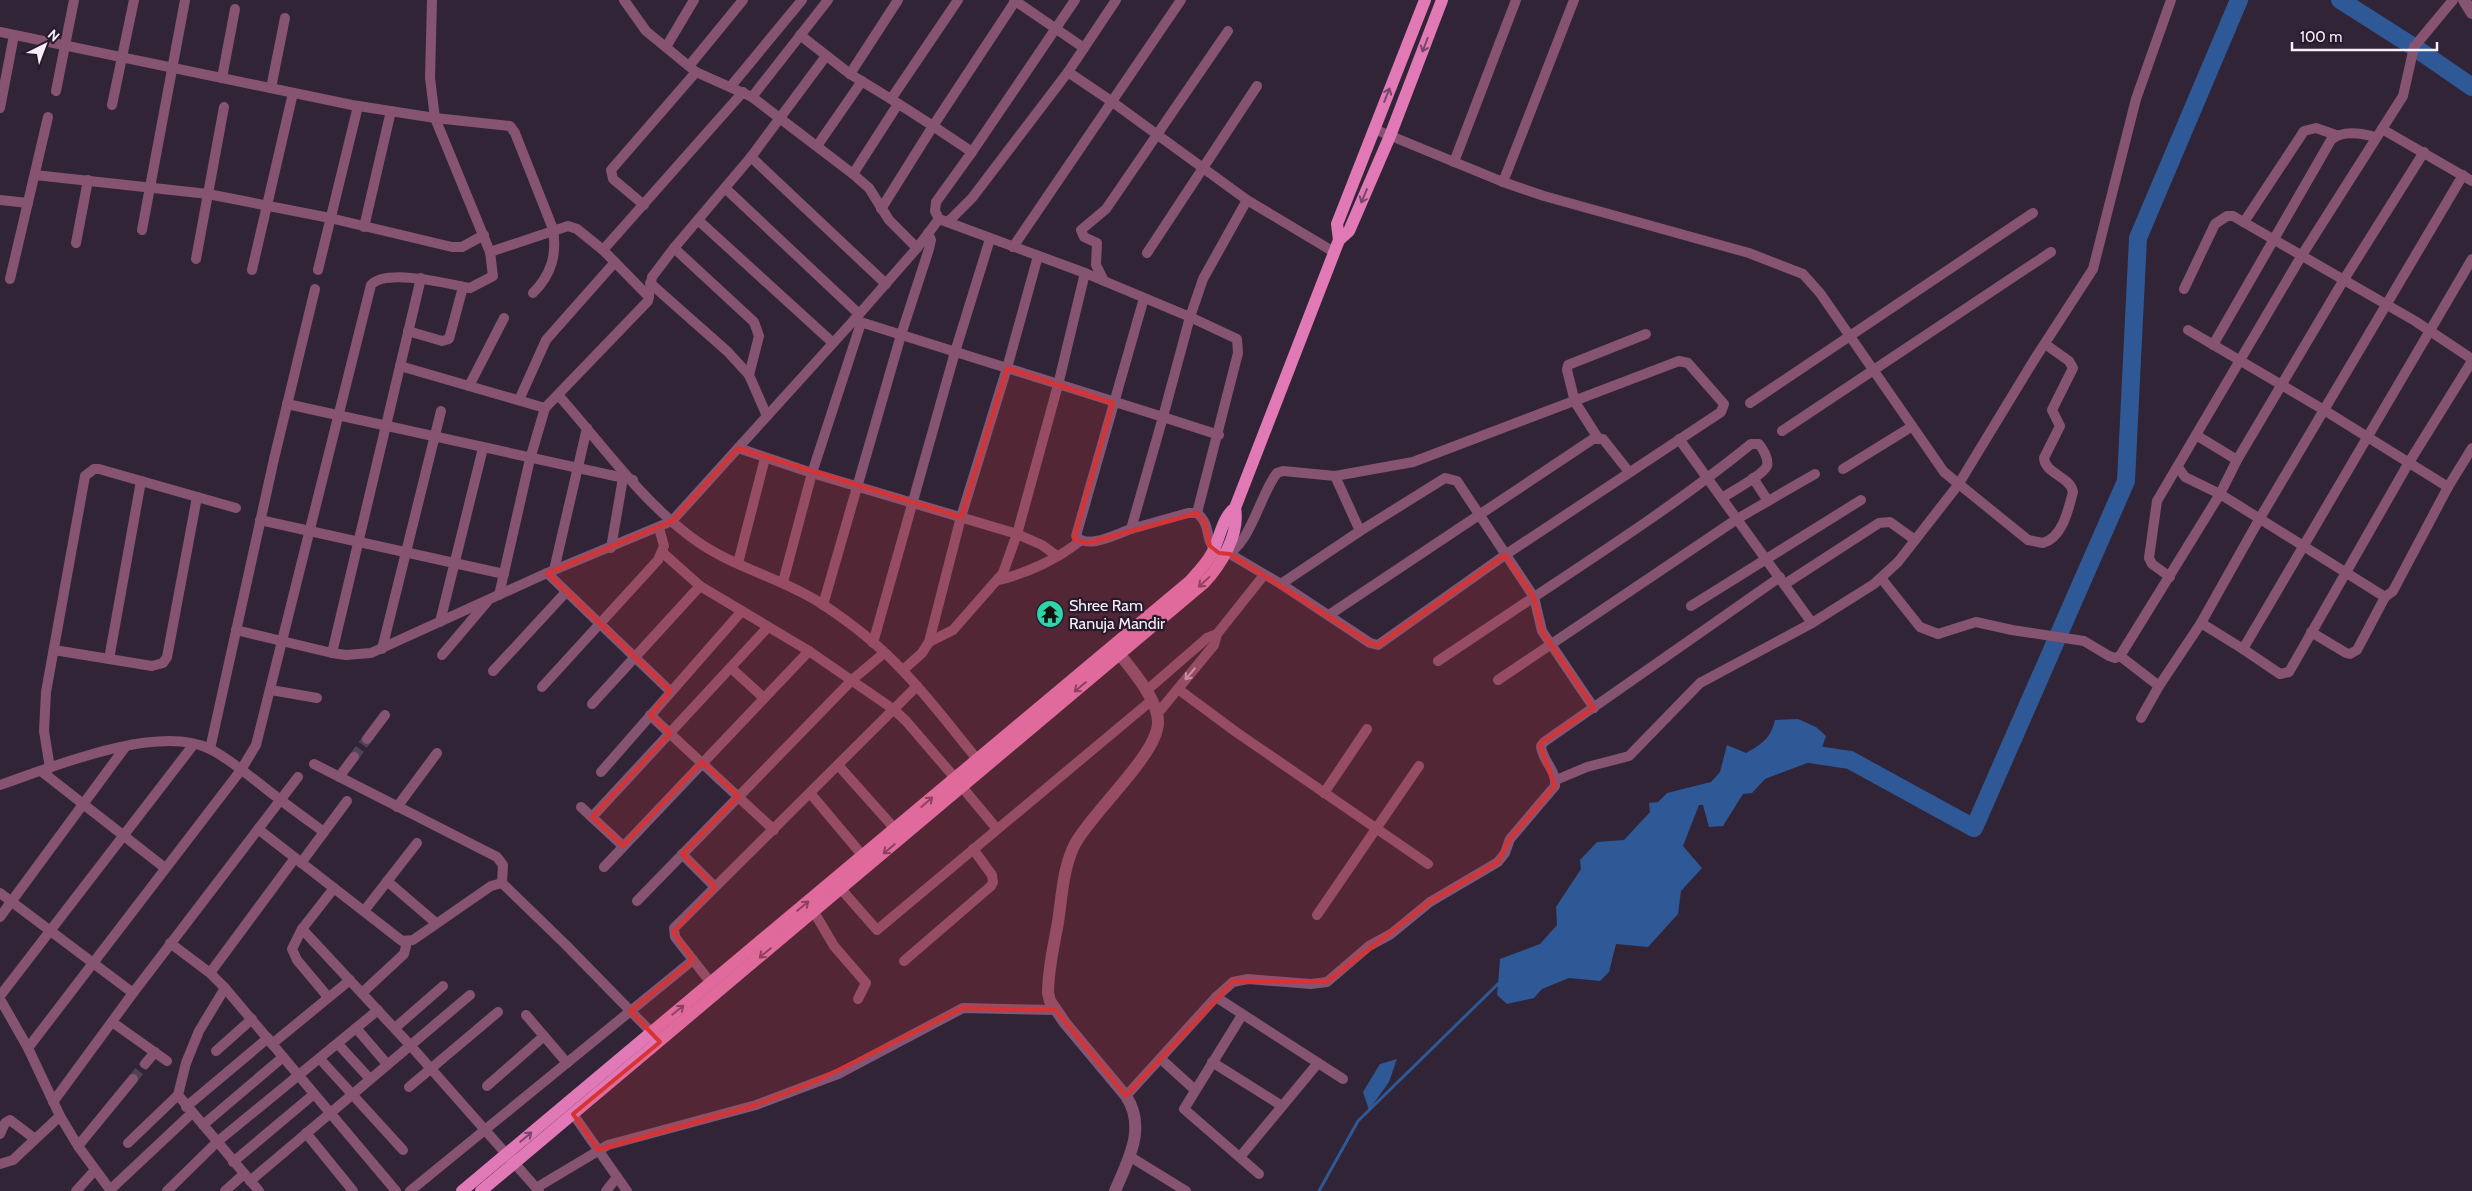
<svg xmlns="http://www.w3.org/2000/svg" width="2472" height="1191" font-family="Cabin,sans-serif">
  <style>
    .water { fill: #2e5896 }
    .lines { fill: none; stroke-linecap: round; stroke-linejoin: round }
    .stream { stroke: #2e5896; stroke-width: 3 }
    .river { stroke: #2e5896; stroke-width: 18 }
    .minor-tunnel { stroke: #4f4254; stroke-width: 10; stroke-dasharray: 10 5; stroke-linecap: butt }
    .minor { stroke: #865370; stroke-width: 10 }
    .tertiary { stroke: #865370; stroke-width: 12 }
    .primary { stroke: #e179b6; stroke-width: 12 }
    .oneway { stroke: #7b456a }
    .oneway2 { stroke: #c5a9bc }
    .marked { fill: #d83233; fill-opacity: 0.2; stroke: #d83233; stroke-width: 4; stroke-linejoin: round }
    .labels { text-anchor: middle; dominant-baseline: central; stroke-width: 4.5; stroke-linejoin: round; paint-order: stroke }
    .poi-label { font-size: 16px; fill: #f8effb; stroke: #271a2c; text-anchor: start }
  </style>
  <rect width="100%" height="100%" fill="#312436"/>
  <g class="water">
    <path d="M1798 719 1816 727 1826 736 1818 759 1765 779 1752 793 1743 794 1723 826 1709 827 1703 805H1699L1683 846 1702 868 1681 891 1678 914 1648 947 1616 944 1609 972 1600 981 1569 978 1542 989 1534 998 1507 1004 1497 995 1500 959 1540 944 1557 925 1556 907 1581 869 1580 860 1597 842 1624 840 1650 812 1649 803 1658 802 1667 793 1711 782 1720 772 1727 745 1746 753C1762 744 1771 738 1775 720Z"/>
    <polygon points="1397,1059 1389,1082 1369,1110 1363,1092 1380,1064"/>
  </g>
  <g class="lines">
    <polyline class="stream" points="1319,1191 1358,1121 1500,982"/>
    <g class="river">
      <polyline points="2340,0 2414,47 2472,87"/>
      <polyline points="1796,752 1850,760 1974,828 2126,481 2138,238 2239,0"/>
    </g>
    <g class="minor-tunnel">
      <polyline points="354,757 367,739"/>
      <polyline points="133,1079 145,1064"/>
    </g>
    <g class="minor">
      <polyline points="432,0 430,78 435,118 490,252"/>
      <polyline points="624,0 646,31 696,72 752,97 853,174 869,188 889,220 917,248"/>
      <polyline points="1014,0 1084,48"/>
      <polyline points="2453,0 2414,47 2403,96 2382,129 2472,181"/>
      <path d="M0 32 352 105 435 118 510 126 515 133 553 229C557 254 552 274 533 293"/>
      <polyline points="800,35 850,74 891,99 958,0"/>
      <polyline points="666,47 694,0"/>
      <polyline points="689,66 743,0"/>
      <polyline points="1068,72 1111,101 1247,200 1334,252"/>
      <polyline points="850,74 898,0"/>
      <polyline points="222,78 235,9"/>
      <polyline points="731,86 802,0"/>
      <polyline points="271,88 285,18"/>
      <polyline points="56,91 74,0"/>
      <polyline points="752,97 828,0"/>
      <polyline points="891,99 933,126 1016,0"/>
      <polyline points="112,105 134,0"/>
      <polyline points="0,108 14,35"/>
      <path d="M1374 129 1503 182 1544 196 1749 253 1803 274 1820 293 1944 472 2028 540 2043 543C2063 537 2068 510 2073 492 2070 476 2045 474 2044 458L2060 426 2052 410 2073 368 2069 361 2045 344"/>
      <polyline points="817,146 862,81"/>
      <polyline points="972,152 936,202 935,211 939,219 1085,273 1190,317 1237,339 1238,353 1197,513"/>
      <polyline points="751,157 886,284"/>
      <polyline points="1454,162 1516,0"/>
      <polyline points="853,174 898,104"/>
      <polyline points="35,175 208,194 330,218 452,247 462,247 484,235"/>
      <polyline points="1503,182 1574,0"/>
      <polyline points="725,188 859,314"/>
      <polyline points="0,200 28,203"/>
      <polyline points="644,205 613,179 611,170 696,72"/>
      <polyline points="881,209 933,126 972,152 1075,0"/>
      <polyline points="698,220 833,343"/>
      <polyline points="948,222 972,198 1068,72 1116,0"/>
      <polyline points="2244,222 2304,131 2316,128 2336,135"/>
      <polyline points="364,227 391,111"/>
      <polyline points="142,230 185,0"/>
      <polyline points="76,243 88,180"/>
      <polyline points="1013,247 1181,0"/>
      <polyline points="674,248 754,322 759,336 749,375"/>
      <polyline points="1147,253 1257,86"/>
      <polyline points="196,259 224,107"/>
      <polyline points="252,270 293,93"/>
      <polyline points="318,270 358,106"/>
      <polyline points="10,279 48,117"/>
      <polyline points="1104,281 1096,265 1097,243 1084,237 1081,230 1106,209 1228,31"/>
      <polyline points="650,283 728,352 749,375 767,416"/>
      <polyline points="2184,289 2215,224 2227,216 2233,216 2415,321 2472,359"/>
      <polyline points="649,297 603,250 743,92"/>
      <polyline points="854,320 1163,417 1190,317 1203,279 1247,200"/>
      <polyline points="2188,330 2324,410 2448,487"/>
      <polyline points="408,331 442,341 449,339 463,287"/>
      <path d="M2213 345 2331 140C2342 130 2362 133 2375 137"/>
      <polyline points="400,366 545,408"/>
      <polyline points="469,386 504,318"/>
      <path d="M559 396C601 443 640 499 691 537 730 567 781 577 822 604 851 623 881 647 904 672 932 701 956 734 982 765"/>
      <polyline points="519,400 546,340 615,262"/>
      <polyline points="1750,403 2033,213"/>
      <polyline points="287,404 633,480"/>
      <polyline points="1782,431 2051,252"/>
      <path d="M1219 435 1163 417 1131 529 1188 513H1197C1215 528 1200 543 1224 556 1250 547 1260 494 1277 473L1283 471 1335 476 1413 462 1679 361 1688 363 1724 404 1721 412 1505 555 1378 645 1370 643 1281 584 1230 554"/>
      <polyline points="2196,435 2237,460"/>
      <polyline points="1598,438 1575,402 1567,370 1568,365 1646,334"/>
      <polyline points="1679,439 1812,623"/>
      <polyline points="738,448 812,473 1017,534 1042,545 1057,556"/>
      <polyline points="2178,467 2185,477 2220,494 2385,597"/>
      <polyline points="1843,469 1911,427"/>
      <path d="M1335 476 1360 531 1445 478 1457 481 1534 597C1608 548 1682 500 1751 444H1759C1763 449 1769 459 1767 466 1763 475 1731 492 1722 498"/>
      <polyline points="1753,478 1768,501"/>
      <polyline points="260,520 504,574"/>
      <path d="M1131 529C1116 534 1087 550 1076 536L1144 298"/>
      <polyline points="611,548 623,478"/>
      <polyline points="663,553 700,586 809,651 893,709 906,721 955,778"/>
      <polyline points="738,563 765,458"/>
      <polyline points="554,570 587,428"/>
      <polyline points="547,573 670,691"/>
      <polyline points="2170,577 2152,564 2149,558 2157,501 2302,255 2382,129"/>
      <polyline points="1881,578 1920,627 1938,634 1976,622 2012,630 2084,641 2109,656 2115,658 2120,656 2220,494 2237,460 2343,281 2424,152"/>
      <path d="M999 580C1027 573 1058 559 1080 541"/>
      <polyline points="783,582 812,473 861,323"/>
      <polyline points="1281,584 1360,531"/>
      <polyline points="1785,584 1879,523 1890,522 1915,540"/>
      <polyline points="499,595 530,459 545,408 648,301 652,277 674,248 751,157 826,56"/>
      <polyline points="823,605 901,335 929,249 931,240 928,233"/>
      <polyline points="1691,606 1861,500"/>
      <polyline points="1329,615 1593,439 1603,439 1629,472"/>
      <polyline points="440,622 483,448"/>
      <polyline points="2201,623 2243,649 2472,259"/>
      <polyline points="236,630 332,653 346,655 371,653 547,573 672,521 854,320 917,248 939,219"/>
      <polyline points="2311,632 2346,653 2350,654 2357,650 2385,597 2393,591 2448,487 2472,448"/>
      <polyline points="929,642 961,517 1007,368 1038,256"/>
      <polyline points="873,643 955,352 990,239"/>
      <polyline points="382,649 441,411"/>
      <polyline points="2243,649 2280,674 2289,672 2408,464 2472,361"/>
      <polyline points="54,650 152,666 163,663 167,657 197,497"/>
      <polyline points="332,653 421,278"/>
      <polyline points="442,655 487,602"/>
      <polyline points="2120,656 2159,686"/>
      <polyline points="109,659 141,481"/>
      <polyline points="1438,661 1534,597 1542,631 1594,708"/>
      <polyline points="731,668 764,698"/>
      <polyline points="903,670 922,653 929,642 953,630 1003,573 1017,534 1058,385 1085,273"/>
      <polyline points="493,671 566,592"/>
      <polyline points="1498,680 1737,519 1815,474"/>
      <polyline points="542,687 658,560 664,546 659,528"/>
      <polyline points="1178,689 1236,732 1428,864"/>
      <polyline points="271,690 317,698"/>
      <polyline points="1146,691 1207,638 1217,634"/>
      <polyline points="592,704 700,586"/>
      <polyline points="1158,713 1214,645 1217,634 1264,575"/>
      <polyline points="650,715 774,830"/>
      <polyline points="2141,718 2159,686 2201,623 2260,518 2463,175"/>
      <polyline points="367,739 385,715"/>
      <polyline points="210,749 274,459 315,289"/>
      <polyline points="314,764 497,857 503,865 502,883"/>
      <polyline points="838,765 895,829"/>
      <polyline points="50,768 44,731 46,692 85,476 94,469 99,469 236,508"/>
      <polyline points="41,771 165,868"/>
      <polyline points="601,772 741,612"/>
      <polyline points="339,777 354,757"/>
      <polyline points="1556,780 1587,767 1629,756 1700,683 1812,623 1874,584 1898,562 1958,485 2034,360 2093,269 2136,99 2171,0"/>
      <path d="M0 785C52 767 158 723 210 749 228 758 244 772 260 784 281 801 302 816 324 832"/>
      <polyline points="962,787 997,829"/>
      <polyline points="810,793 863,856"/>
      <polyline points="1324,793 1367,729"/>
      <polyline points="397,807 437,753"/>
      <polyline points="581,807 623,846"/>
      <polyline points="592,817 768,627"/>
      <polyline points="258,829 402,941 413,940 491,886 502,883 566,945 656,1037"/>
      <polyline points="682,854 715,887"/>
      <polyline points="301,863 347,801"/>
      <polyline points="604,867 809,651"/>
      <polyline points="387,881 436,923"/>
      <polyline points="841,889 877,930 1152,700"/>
      <polyline points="0,893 133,993"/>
      <polyline points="637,901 852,680 884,653"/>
      <polyline points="364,911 417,843"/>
      <polyline points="814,912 834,946 866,983 858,999"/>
      <polyline points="1317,915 1419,766"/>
      <polyline points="0,917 126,746"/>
      <polyline points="302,929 410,1045 539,1191"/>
      <polyline points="170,943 210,973 225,988 396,1191"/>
      <polyline points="904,961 991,886 993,882 992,875 973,849"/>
      <polyline points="210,973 295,858"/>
      <polyline points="711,983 675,937 674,928 917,686"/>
      <polyline points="225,988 199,1031 186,1063 178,1095 259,1191"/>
      <polyline points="362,993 404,954 407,942"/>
      <polyline points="0,996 194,744"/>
      <polyline points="328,997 297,960 292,949 302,929 334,888"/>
      <polyline points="1216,997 1343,1079"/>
      <polyline points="0,999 28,1048 60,1116 78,1146 111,1191"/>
      <polyline points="526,1015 567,1063"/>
      <polyline points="1242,1015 1184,1109 1259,1174"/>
      <polyline points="112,1022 167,1061"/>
      <polyline points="356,1028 387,1064"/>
      <polyline points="395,1028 443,986"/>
      <polyline points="272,1044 350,980"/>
      <polyline points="338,1044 370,1079"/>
      <path d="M28 1048 241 770 256 745 371 285C386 268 449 284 470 288L493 276 490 252 568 226 577 229 603 250"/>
      <polyline points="216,1051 252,1019"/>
      <polyline points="320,1059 403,1150"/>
      <polyline points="1161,1059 1194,1089"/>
      <polyline points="1212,1062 1282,1106"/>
      <polyline points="145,1064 155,1052"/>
      <polyline points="487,1086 544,1036"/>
      <polyline points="409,1087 498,1012"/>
      <path d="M1126 1096 1216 997 1233 982 1248 979 1311 984 1327 982 1369 946 1391 934 1430 902 1498 862 1505 853 1510 839 1555 786C1557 770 1542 761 1541 746L1544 742 1780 577"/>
      <polyline points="53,1102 133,993 298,777"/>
      <polyline points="186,1107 268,1038"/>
      <polyline points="573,1114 627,1191"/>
      <polyline points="203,1125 283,1057"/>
      <polyline points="306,1133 353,1191"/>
      <polyline points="0,1134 5,1123 10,1120 35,1139"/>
      <polyline points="128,1143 178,1095"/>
      <polyline points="78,1146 133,1079"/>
      <polyline points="1129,1156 1186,1191"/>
      <polyline points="1240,1157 1318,1063"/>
      <polyline points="233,1162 314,1094"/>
      <polyline points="0,1164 13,1160 60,1116"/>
      <polyline points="250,1181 470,995"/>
      <polyline points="536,1188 608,1145 756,1105 838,1074 963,1008 1055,1010"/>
      <polyline points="110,1190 192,1113"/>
      <polyline points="76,1191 95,1170"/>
      <polyline points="167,1191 217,1142 378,1010"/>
      <polyline points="225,1191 244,1174"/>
      <polyline points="410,1191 693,960"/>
      <polyline points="606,1191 617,1177"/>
    </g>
    <g class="tertiary">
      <polyline points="2464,0 2472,13"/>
      <path d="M1113 646C1127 664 1159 699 1158 723 1157 755 1092 812 1075 844 1063 867 1062 896 1058 922 1054 945 1048 969 1048 993L1050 1001 1065 1023 1126 1096C1147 1128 1128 1160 1115 1191"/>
    </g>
    <g class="primary">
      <polyline points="1339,240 1349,231 1390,136 1442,0"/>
      <path d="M462 1191 1190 581C1198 572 1206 564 1212 553 1220 539 1222 517 1235 508L1339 240 1337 224 1425 0"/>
      <path d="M481 1191 1204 583C1221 565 1240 534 1235 508"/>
    </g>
  </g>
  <defs><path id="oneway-shaft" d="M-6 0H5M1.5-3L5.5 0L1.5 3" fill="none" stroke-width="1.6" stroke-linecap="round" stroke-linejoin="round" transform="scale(1.25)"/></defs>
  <g class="oneway">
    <use href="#oneway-shaft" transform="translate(1425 45) rotate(111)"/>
    <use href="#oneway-shaft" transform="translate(1387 95) rotate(-68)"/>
    <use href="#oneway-shaft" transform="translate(1364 196) rotate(113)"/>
    <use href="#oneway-shaft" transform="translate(1204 582) rotate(137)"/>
    <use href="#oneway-shaft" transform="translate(1080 687) rotate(140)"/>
    <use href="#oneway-shaft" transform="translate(927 802) rotate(-41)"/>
    <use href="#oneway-shaft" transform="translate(889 849) rotate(140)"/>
    <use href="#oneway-shaft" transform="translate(803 906) rotate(-40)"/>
    <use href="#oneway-shaft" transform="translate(765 953) rotate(140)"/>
    <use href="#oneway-shaft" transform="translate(678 1010) rotate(-39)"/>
    <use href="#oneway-shaft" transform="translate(526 1137) rotate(-40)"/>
  </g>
  <use class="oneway2" href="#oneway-shaft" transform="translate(1190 674) rotate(130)"/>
  <path class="marked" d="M1007 368 1113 403 1074 539 1087 543 1197 513 1205 522 1210 546 1219 553 1230 554 1370 643 1378 645 1505 555 1534 597 1542 631 1594 708 1540 744 1555 786 1510 839 1498 862 1430 902 1327 982H1233L1126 1096 1055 1010 963 1008 814 1082 756 1105 598 1150 573 1114 660 1042 630 1011 693 960 673 932 715 887 682 854 738 796 702 762 623 846 592 817 670 733 650 715 670 691 547 573 672 521 738 448 961 517Z"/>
  <defs>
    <g id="temple-disc" transform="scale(1.4375)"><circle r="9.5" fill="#2ed4aa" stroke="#271a2c"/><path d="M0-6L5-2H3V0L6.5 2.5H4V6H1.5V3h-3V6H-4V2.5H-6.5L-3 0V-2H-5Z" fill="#111"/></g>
  </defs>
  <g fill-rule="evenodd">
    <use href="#temple-disc" x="1050" y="614"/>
  </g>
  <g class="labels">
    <g class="poi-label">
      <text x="1069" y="605">Shree Ram<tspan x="1069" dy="18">Ranuja Mandir</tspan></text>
    </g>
  </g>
  <g transform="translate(45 45) rotate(42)" stroke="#271a2c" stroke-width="4" paint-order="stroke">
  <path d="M0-4L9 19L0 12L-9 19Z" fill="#f8effb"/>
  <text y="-8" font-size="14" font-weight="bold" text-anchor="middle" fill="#f8effb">N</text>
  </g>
  <path d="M2292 42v8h145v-8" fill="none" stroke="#f8effb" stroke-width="2.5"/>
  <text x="2300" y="42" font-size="15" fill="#f8effb" stroke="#271a2c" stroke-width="4" paint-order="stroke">100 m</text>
</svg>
